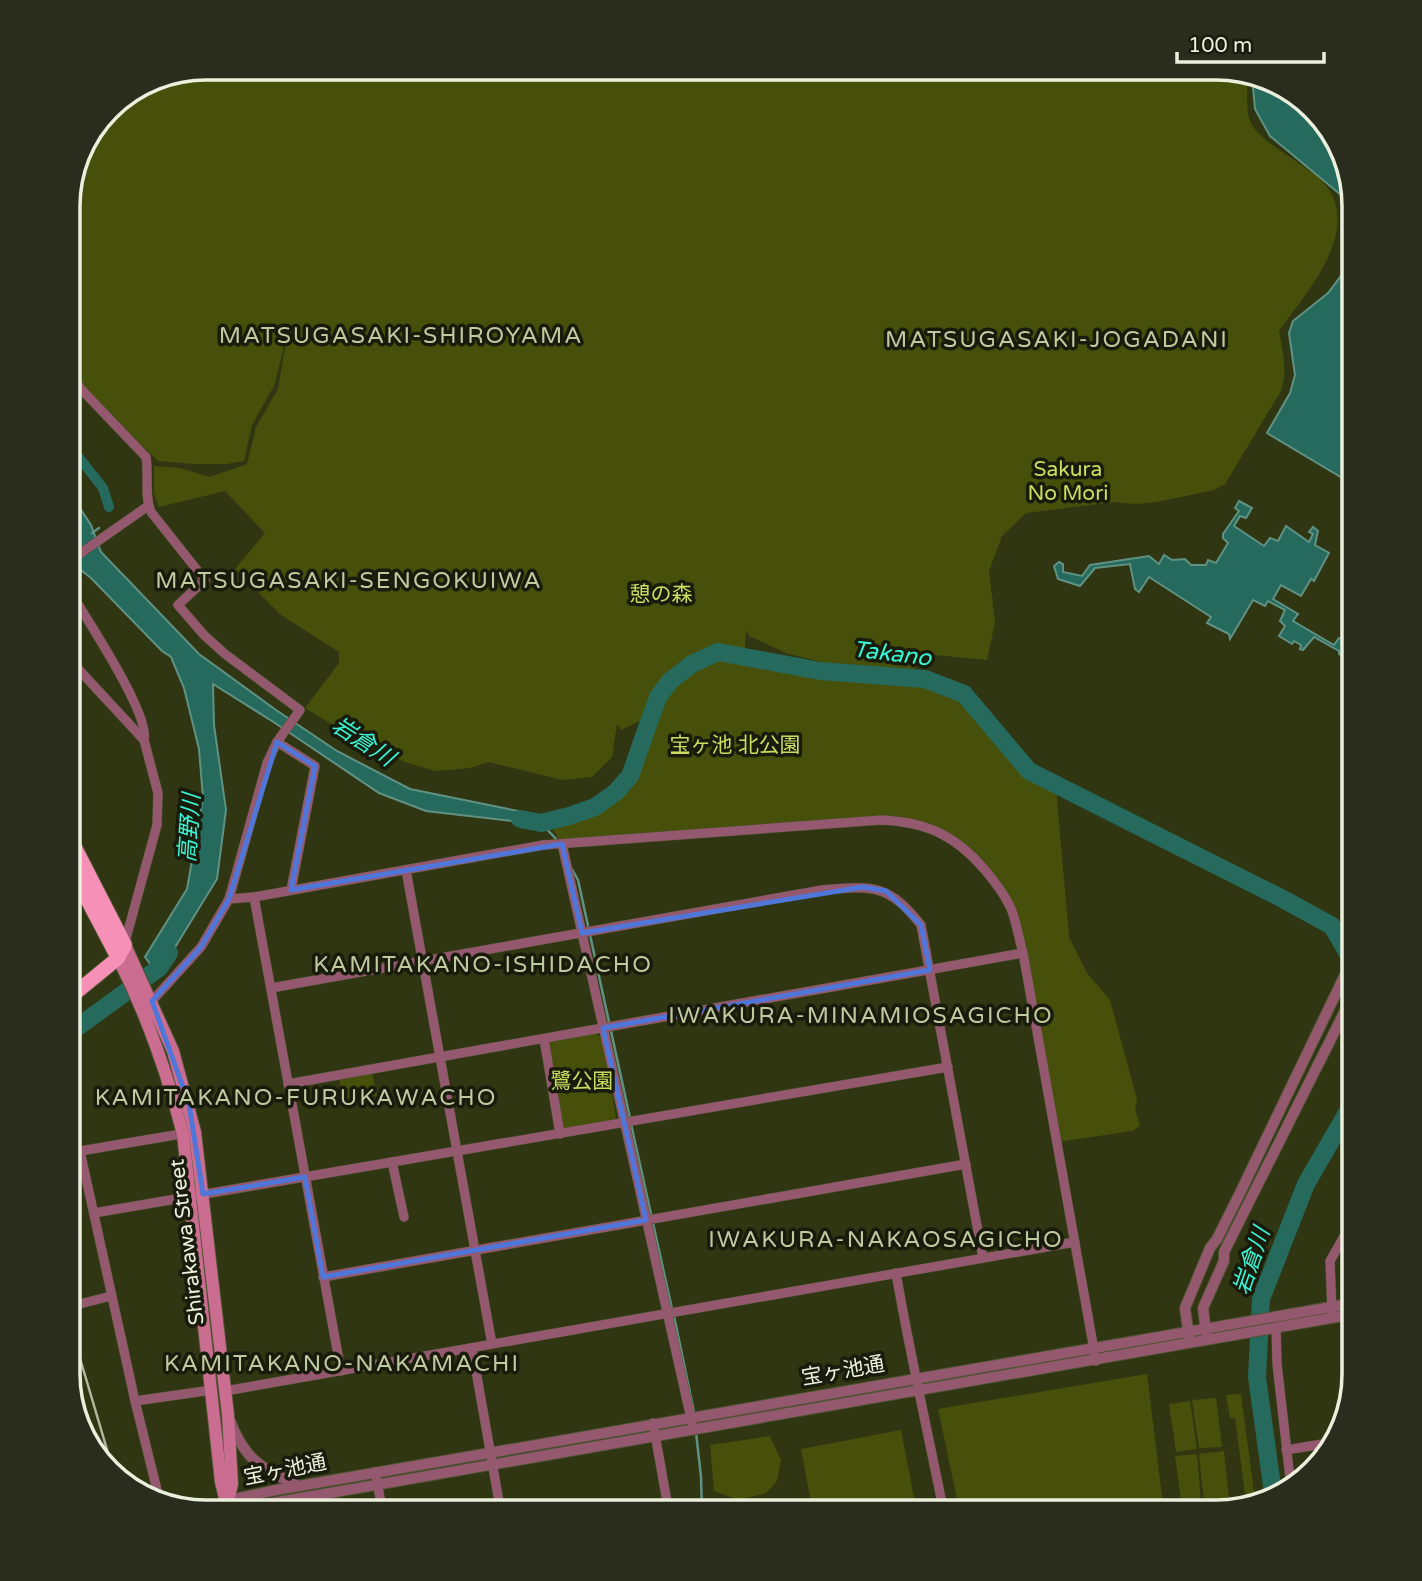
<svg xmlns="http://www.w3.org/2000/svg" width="1422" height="1581" font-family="'Varela Round','Noto Sans JP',sans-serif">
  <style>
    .green { fill: #47500b }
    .water { fill: #256a5d; stroke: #609283; stroke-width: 2 }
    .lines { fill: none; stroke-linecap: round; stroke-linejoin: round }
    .stream { stroke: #609283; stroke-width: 2.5 }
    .canal { stroke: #256a5d; stroke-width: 10 }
    .river { stroke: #256a5d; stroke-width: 18 }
    .minor-casing { stroke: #4e5332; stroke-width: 10 }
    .tertiary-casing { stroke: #4e5332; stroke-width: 12 }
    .secondary-casing { stroke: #4e5332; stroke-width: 14 }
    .trunk-casing { stroke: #4e5332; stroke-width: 16 }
    .minor { stroke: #94596e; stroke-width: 9 }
    .tertiary { stroke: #94596e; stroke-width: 10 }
    .secondary { stroke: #ca6d90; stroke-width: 12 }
    .trunk { stroke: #f790b6; stroke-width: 14 }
    .rail { stroke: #b1b69e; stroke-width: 2.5 }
    .marked { fill: none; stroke: #5076d9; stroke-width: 5; stroke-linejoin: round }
    .labels { text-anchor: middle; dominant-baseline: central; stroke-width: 7; stroke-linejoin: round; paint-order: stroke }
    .park-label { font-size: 21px; fill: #c9de61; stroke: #191b0c }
    .street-label { font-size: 21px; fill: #ebf0dc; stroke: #191b0c }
    .neighbourhood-label { font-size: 23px; letter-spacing: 2px; fill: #c1c9a1; stroke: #191b0c }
    .water-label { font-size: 23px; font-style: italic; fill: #38f5d5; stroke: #191b0c }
    .rim { fill: none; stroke: #ebf0dc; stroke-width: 3.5 }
  </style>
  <rect width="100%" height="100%" fill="#303512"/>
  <g class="green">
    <path d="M207 68 1224 69 1247 75C1248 88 1245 111 1251 123 1260 140 1284 152 1300 164 1307 169 1315 174 1321 180 1367 226 1306 293 1279 331 1283 351 1288 371 1281 391L1225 484 1214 490 1157 502 1135 504 1114 502 1026 513 1002 536 989 571 995 622 987 660 935 655 911 671 861 672 786 653 749 636 746 630 745 651 713 648 704 650 688 659 672 671 660 685 642 720 621 730 617 724 612 757 592 777 562 780 488 762 470 768 436 771 404 762 374 744 344 732 305 708 339 663V652L281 615 235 569 265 533 225 491 159 507 154 494V466L180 468 210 477 247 464 256 427 278 389 288 330 274 386 252 425 244 461 227 464H195L158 461 81 384 69 360V197L83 145 115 103 154 79Z"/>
    <polygon points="717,654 846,680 856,676 919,682 954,693 970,708 1027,771 1056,787 1069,937 1087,973 1110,1000 1137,1099 1135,1110 1140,1125 1133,1131 1057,1142 1011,909 957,842 901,821 562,844 549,823 570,823 616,803 627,792 639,770 645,739 663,693 673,686 680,677"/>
    <polygon points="595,1033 602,1038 616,1117 614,1121 566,1129 561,1125 547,1045 551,1040"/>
    <polygon points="372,1073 377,1096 343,1101 339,1079"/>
    <polygon points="1147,1374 1164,1513 960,1513 938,1409"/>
    <polygon points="1241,1394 1255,1499 1246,1502 1235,1418 1230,1418 1226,1395"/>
    <polygon points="1216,1398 1222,1447 1199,1448 1192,1400"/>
    <polygon points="1190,1401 1197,1449 1176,1452 1169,1404"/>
    <polygon points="901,1430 917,1513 813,1513 801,1449"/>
    <polygon points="770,1436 781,1460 777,1481 766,1493 739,1500 714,1491 710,1445"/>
    <polygon points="1224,1451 1229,1499 1204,1502 1199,1454"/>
    <polygon points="1197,1454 1201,1503 1182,1507 1175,1456"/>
  </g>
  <g class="water">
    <polygon points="1252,76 1277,83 1325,122 1354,206 1354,485 1267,433 1290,393 1295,375 1289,333 1293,321 1328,293 1343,273 1351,228 1341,195 1270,136 1255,109"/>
    <polygon points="68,490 91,525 101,552 199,654 276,710 337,751 410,789 533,814 547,825 426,811 379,793 275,723 213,684 214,725 226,810 217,879 158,975 145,957 187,889 203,798 199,749 184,688 171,657 162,651 91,578 68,560"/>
    <polygon points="1239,501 1252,508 1246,518 1240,516 1234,526 1264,546 1270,538 1278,541 1286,526 1309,542 1313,534 1309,532 1313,527 1318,531 1315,545 1329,553 1314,581 1311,579 1301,596 1281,585 1273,599 1298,614 1293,621 1334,645 1339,638 1351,645 1344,657 1339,654 1339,651 1314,637 1303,650 1300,649 1301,645 1294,641 1292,644 1279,636 1285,626 1280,621 1285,610 1268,601 1265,606 1253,600 1230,639 1229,634 1207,623 1211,617 1149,577 1139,592 1135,589 1130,564 1095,568 1080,586 1058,579 1054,566 1059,562 1063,564 1063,572 1082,576 1090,565 1149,556 1159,564 1164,555 1172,560 1185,559 1191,565 1206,565 1208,560 1216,563 1228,543 1223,538 1223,534 1239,511 1235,508"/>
  </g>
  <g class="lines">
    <g class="stream">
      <polyline points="92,533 99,528"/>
      <polyline points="541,823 558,841"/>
      <polyline points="572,869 578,880 630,1118"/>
      <polyline points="631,1124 672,1309"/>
      <polyline points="674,1316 694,1412"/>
      <polyline points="696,1432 701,1477 702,1513"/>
    </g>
    <polyline class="canal" points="69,445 103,488 109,507"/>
    <g class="river">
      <polyline points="520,819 541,823 569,816 595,807 616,792 630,776 658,697 670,681 692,664 718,652 820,671 925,679 964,694 1029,771 1283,899 1332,926 1354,964"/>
      <polyline points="68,1034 159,968 169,953"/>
      <polyline points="1273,1493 1257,1377 1261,1299 1306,1184 1354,1101"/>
    </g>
    <g class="minor-casing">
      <g id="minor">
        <path d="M69 368 80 388 146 457C149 474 144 496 151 512L205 580 178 605 204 635 225 654 300 710 277 742 267 763 229 899 201 947 152 1001"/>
        <polyline points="68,562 148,506"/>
        <path d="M68 588C84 615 151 715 144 740"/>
        <polyline points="68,658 144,740 158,793 157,825 125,942"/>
        <polyline points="277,742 315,766 291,890"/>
        <polyline points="562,844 692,1423"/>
        <polyline points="406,870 492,1344"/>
        <polyline points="254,897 341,1371"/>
        <path d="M229 899 254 897 543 845 881 820C927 822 955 835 985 870 995 882 1006 896 1012 911 1017 925 1019 939 1023 953L1096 1361"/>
        <path d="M271 988 822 890C872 886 888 883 921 925L983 1258"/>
        <polyline points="544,1039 560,1134"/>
        <polyline points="288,1084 1023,953"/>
        <polyline points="392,1162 404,1217"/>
        <polyline points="94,1213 948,1067"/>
        <path d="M896 1273C910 1354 928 1433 944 1513"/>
        <polyline points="323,1277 966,1164"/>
        <polyline points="68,1307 111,1296"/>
        <polyline points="1332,1312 1330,1261 1354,1219"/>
        <polyline points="1276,1327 1277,1364 1291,1487"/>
        <polyline points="472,1348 501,1513"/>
        <polyline points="225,1391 1075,1242"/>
        <polyline points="135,1401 212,1390"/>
        <polyline points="653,1423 669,1513"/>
        <polyline points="1286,1450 1335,1442"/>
        <polyline points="375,1472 383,1513"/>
        <polyline points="160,1502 135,1401 80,1151 187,1133"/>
        <polyline points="203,1512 227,1506"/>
      </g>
    </g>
    <g class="tertiary-casing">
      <g id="tertiary">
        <polyline points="1206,1333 1203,1308 1224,1261 1224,1252 1354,993"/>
        <polyline points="1189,1337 1185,1308 1210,1248 1217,1239 1240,1193 1354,956"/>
        <path d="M230 1421C246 1462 262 1468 299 1486"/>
        <polyline points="227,1506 239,1498 276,1490 1354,1303"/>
        <polyline points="229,1506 261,1505 1354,1314"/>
      </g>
    </g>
    <g class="secondary-casing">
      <g id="secondary">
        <polyline points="125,945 173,1051 195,1132 228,1415 232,1484 227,1506"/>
        <path d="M118 958C147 1015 167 1072 183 1134L221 1482 226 1502"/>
      </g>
    </g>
    <g class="trunk-casing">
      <g id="trunk">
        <polyline points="68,863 118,958"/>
        <polyline points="68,999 118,958 125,945 68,834"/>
      </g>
    </g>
    <use href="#minor" class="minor"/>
    <use href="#tertiary" class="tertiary"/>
    <use href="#secondary" class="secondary"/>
    <use href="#trunk" class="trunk"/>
    <polyline class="rail" points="68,1318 114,1473"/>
  </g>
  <path class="marked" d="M277 742 315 766 291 890 562 844 582 933 863 887 886 891 921 925 930 970 603 1028 646 1220 323 1277 305 1177 203 1194 189 1104 152 1001 201 947 229 899Z"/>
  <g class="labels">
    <g class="park-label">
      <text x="1068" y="469">Sakura<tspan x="1068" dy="24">No Mori</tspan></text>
      <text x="661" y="594">憩の森</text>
      <text x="735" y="745">宝ヶ池 北公園</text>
      <text x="582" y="1081">鷺公園</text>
    </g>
    <g class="street-label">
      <text transform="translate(187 1242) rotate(-97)">Shirakawa Street</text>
      <text transform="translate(843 1371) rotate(-10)">宝ヶ池通</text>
      <text transform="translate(285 1470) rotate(-11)">宝ヶ池通</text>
    </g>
    <g class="neighbourhood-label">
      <text x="401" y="336">MATSUGASAKI-SHIROYAMA</text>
      <text x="1057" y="340">MATSUGASAKI-JOGADANI</text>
      <text x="349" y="581">MATSUGASAKI-SENGOKUIWA</text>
      <text x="483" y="965">KAMITAKANO-ISHIDACHO</text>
      <text x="861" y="1016">IWAKURA-MINAMIOSAGICHO</text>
      <text x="296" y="1098">KAMITAKANO-FURUKAWACHO</text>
      <text x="886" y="1240">IWAKURA-NAKAOSAGICHO</text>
      <text x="342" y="1364">KAMITAKANO-NAKAMACHI</text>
    </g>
    <g class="water-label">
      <text transform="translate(892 654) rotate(7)">Takano</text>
      <text transform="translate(363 742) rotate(33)">岩倉川</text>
      <text transform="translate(190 828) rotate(-86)">高野川</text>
      <text transform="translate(1252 1261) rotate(-71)">岩倉川</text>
    </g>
  </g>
  <path d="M0 0H1422V1581H0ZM206 80H1216A126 126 0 0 1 1342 206V1374A126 126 0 0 1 1216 1500H206A126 126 0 0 1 80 1374V206A126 126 0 0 1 206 80Z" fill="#2a2c1d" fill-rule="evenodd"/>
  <path class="rim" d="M206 80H1216A126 126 0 0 1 1342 206V1374A126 126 0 0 1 1216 1500H206A126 126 0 0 1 80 1374V206A126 126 0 0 1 206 80Z"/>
  <path d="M1177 52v10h147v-10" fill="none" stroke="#ebf0dc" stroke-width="3.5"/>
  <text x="1188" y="52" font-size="21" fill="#ebf0dc" stroke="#191b0c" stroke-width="5" paint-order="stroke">100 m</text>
</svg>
